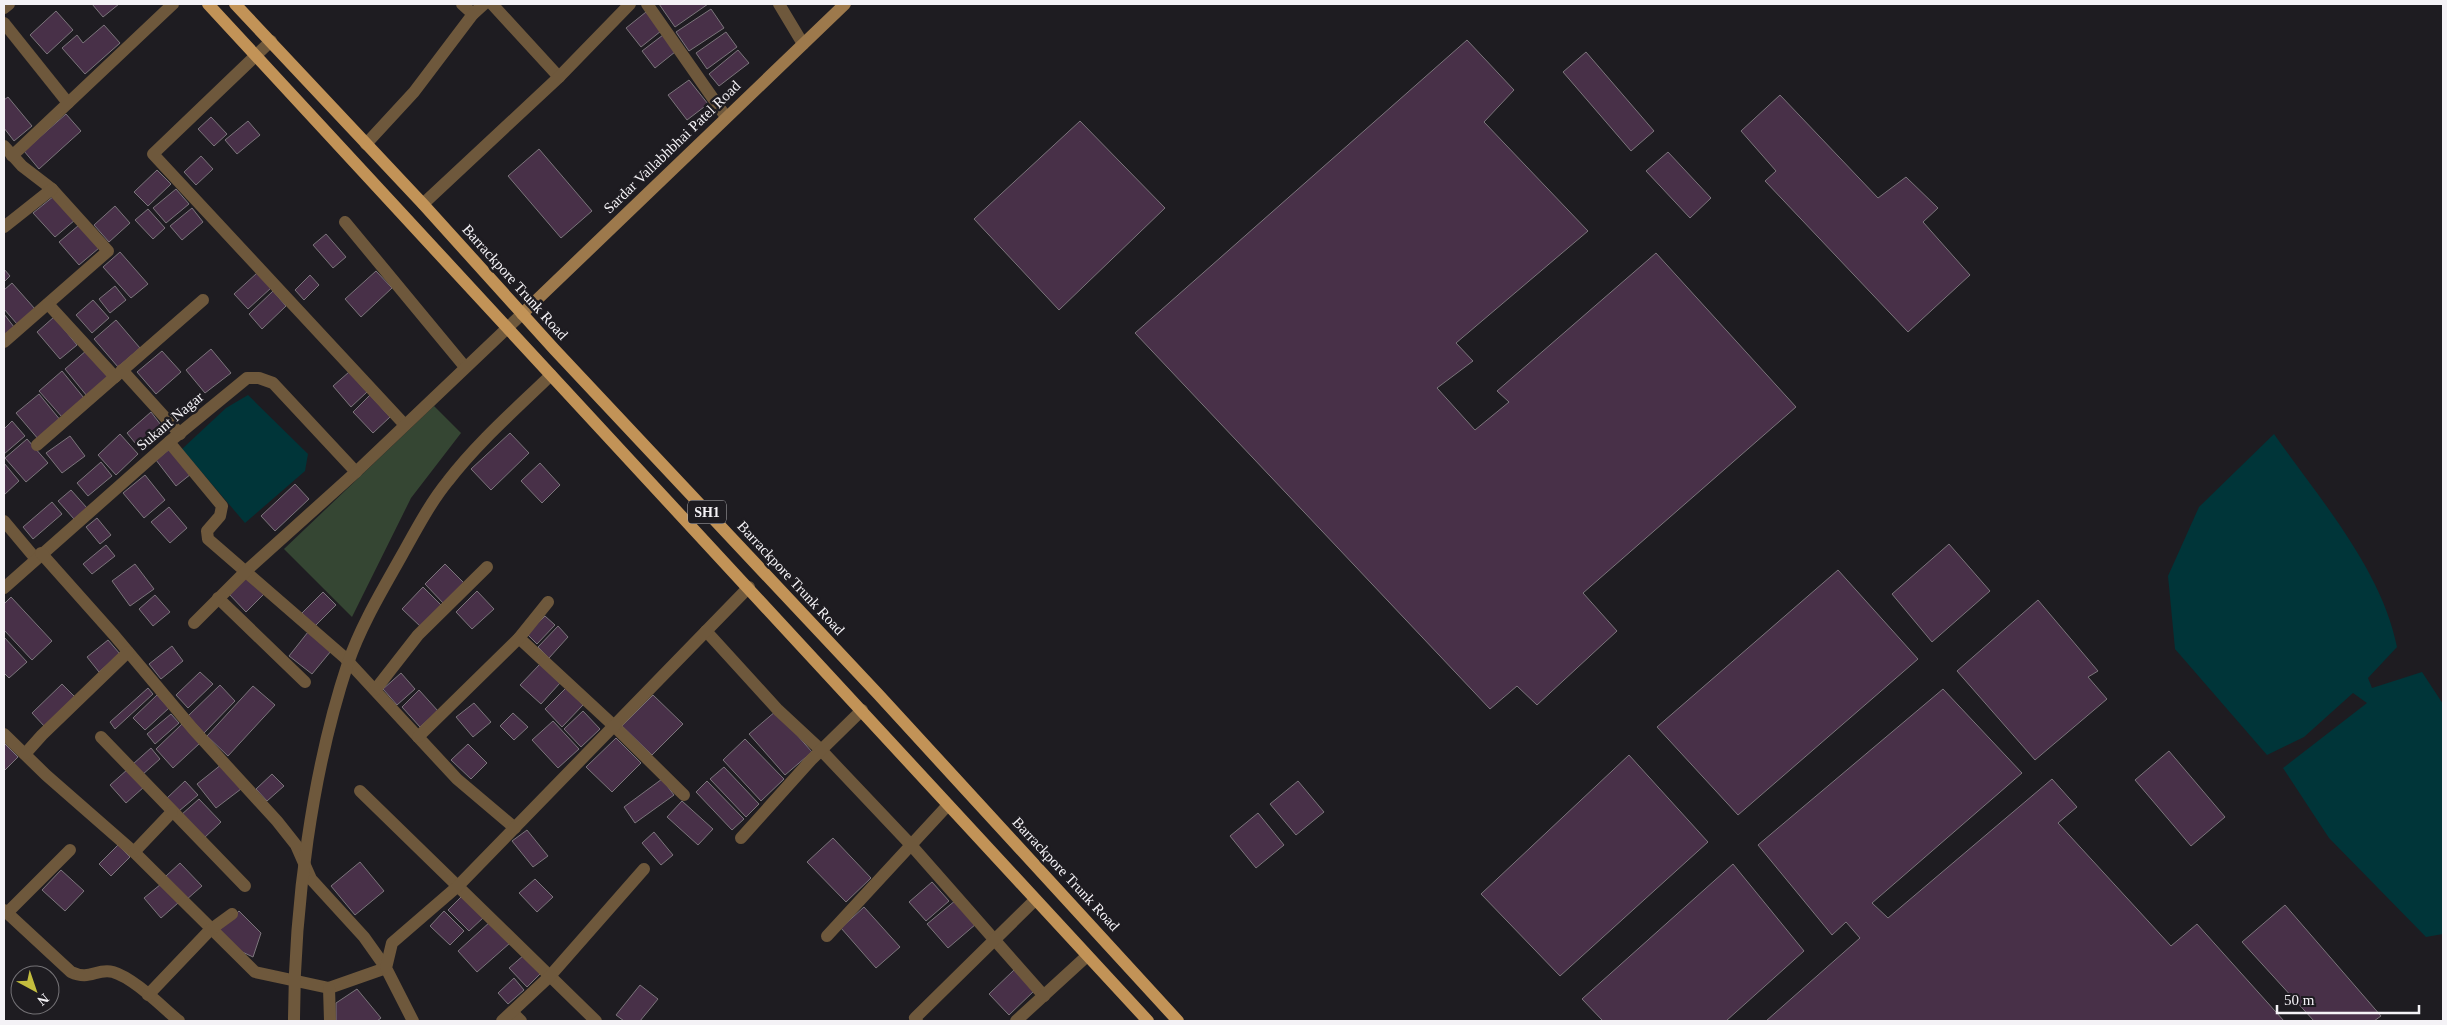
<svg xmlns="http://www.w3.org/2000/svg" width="2447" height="1025" font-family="Georgia,serif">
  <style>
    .green { fill: #354633 }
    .water { fill: #003539 }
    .building { fill: #483048; stroke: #7b757b }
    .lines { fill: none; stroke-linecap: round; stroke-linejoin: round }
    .street { stroke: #6e583c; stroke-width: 12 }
    .secondary { stroke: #9d794c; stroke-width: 12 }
    .primary { stroke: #c29357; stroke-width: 12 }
    .labels { text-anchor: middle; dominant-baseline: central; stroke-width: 5; stroke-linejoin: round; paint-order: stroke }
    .shield { fill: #1e1c21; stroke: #b4b2b6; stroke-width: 1 }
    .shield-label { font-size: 14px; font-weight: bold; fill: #f4f2f6 }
    .street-label { font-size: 15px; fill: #f4f2f6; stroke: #1e1c21 }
  </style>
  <rect width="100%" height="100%" fill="#1e1c21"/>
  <polygon class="green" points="434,406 461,433 411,498 352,617 284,549"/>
  <g class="water">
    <polygon points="248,395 308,454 305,471 245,523 182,449 226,408"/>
    <path d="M2274 434C2319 498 2382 570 2397 647L2368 678 2372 688 2422 672 2443 704V934L2426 937 2329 838 2283 768 2367 703 2353 693 2304 737 2267 755 2175 649 2168 576 2199 507Z"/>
  </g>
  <g class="building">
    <polygon points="92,4 119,4 103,17"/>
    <polygon points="659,4 708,4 675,27"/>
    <polygon points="711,9 724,28 689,51 676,32"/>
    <polygon points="56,11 73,30 47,54 30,35"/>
    <polygon points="646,12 661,31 641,47 626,28"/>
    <polygon points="104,25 120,43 85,74 62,48 77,35 83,43"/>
    <polygon points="726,32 737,47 707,69 696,53"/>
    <polygon points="663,35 675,52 655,68 642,51"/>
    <polygon points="1467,40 1514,90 1484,122 1588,231 1456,343 1473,361 1437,388 1475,430 1509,402 1497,391 1656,253 1796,407 1583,593 1617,631 1537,705 1517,686 1490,709 1135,333"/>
    <polygon points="738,50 749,63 719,86 709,74"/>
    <polygon points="1586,52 1654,131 1631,151 1563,72"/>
    <polygon points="689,80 708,104 687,120 668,95"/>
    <polygon points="1780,95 1878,198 1906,177 1938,208 1923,222 1970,275 1908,332 1765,181 1776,171 1741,131"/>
    <polygon points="8,97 32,126 14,141 4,128 4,100"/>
    <polygon points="66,114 81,131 39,169 24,151"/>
    <polygon points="211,117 227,134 214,146 198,129"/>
    <polygon points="248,121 260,135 237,154 225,140"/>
    <polygon points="1080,121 1165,208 1059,310 974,219"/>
    <polygon points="539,149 592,211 561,238 508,176"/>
    <polygon points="1668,152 1711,198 1690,218 1646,171"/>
    <polygon points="201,156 213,169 196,185 184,172"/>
    <polygon points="157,170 171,184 148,206 134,192"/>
    <polygon points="176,189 189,204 166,223 153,208"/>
    <polygon points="54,196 75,220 55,237 33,213"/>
    <polygon points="115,206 130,223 109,242 94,225"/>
    <polygon points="192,208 203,222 182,240 170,226"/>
    <polygon points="148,209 165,228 153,239 135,220"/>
    <polygon points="79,225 99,248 79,265 59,242"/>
    <polygon points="326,234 346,257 333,268 313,245"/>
    <polygon points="120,252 148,284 131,298 103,267"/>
    <polygon points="4,269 10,276 4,282"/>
    <polygon points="376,271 392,288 361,317 345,299"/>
    <polygon points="257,273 271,288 248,309 234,294"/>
    <polygon points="310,275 319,285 304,300 295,290"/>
    <polygon points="12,283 35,309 17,324 4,309 4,290"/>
    <polygon points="115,286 126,300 110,313 99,299"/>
    <polygon points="273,291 286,306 262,329 249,314"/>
    <polygon points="93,300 109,318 92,333 76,315"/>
    <polygon points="4,314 14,327 4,335"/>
    <polygon points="54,317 77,345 60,359 37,332"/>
    <polygon points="116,320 140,348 118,367 94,339"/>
    <polygon points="211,349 231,373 205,393 186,370"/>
    <polygon points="87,350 110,376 87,396 65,369"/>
    <polygon points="162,351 181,372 156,394 137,372"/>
    <polygon points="62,371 84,398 62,417 39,391"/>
    <polygon points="349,372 367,392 351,407 333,386"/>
    <polygon points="39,394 61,421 39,440 16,413"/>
    <polygon points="370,395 390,417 373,433 353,412"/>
    <polygon points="151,412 164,429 140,449 127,433"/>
    <polygon points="12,421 25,436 4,454 4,429"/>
    <polygon points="510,433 529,453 491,490 471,469"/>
    <polygon points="120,434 138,454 116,475 98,455"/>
    <polygon points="70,436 85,456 62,473 46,453"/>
    <polygon points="27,439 48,463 26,482 5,458"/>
    <polygon points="171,448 191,474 176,486 156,460"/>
    <polygon points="101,462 112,476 88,496 77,483"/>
    <polygon points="4,463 19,481 4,495"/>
    <polygon points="540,463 560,485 542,503 521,481"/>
    <polygon points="145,475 165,500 144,518 123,493"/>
    <polygon points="295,484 309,499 275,531 261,516"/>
    <polygon points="71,490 87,508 74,519 58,501"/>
    <polygon points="52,502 62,514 33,539 23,527"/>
    <polygon points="169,507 187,528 170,543 151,522"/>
    <polygon points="97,518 111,535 100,544 86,527"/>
    <polygon points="1949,544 1990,591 1932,642 1892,594"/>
    <polygon points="106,545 115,556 92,574 83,564"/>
    <polygon points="135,564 154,589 130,606 112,581"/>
    <polygon points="445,564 465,584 444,604 425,584"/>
    <polygon points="1838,570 1918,659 1738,815 1657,727"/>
    <polygon points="246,576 264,594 246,612 228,593"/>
    <polygon points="423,587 442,606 421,627 402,609"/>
    <polygon points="477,591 494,609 472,629 456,612"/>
    <polygon points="323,592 336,605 315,626 302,613"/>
    <polygon points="155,595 170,612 153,626 139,609"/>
    <polygon points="11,597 52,641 32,660 4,630 4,604"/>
    <polygon points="2038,600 2098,671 2088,677 2107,699 2035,760 1957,671"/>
    <polygon points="545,616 555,625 537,644 527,634"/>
    <polygon points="558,626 568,637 549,658 538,647"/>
    <polygon points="308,632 331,651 312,674 289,656"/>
    <polygon points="4,637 27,662 9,678 4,673"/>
    <polygon points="108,640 120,654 99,672 87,657"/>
    <polygon points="172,646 183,661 161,679 149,664"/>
    <polygon points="540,664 560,683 541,704 520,685"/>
    <polygon points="200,672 213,684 188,708 176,695"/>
    <polygon points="401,673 415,689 397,705 383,689"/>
    <polygon points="62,684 76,698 45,727 32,713"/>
    <polygon points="220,685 235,701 204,733 188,716"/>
    <polygon points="253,686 275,705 228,756 207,736"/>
    <polygon points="148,688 153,694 115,729 110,722"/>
    <polygon points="566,688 583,705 562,727 545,709"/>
    <polygon points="1943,689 2022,773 1872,903 1888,918 2052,779 2077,807 2058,823 2171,946 2197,924 2284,1021 1766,1021 1860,938 1846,922 1832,935 1758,845"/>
    <polygon points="419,690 438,711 420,727 402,707"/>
    <polygon points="157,695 169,708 145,730 133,718"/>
    <polygon points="653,695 683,724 652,755 622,726"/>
    <polygon points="474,703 491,722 473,737 456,717"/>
    <polygon points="583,711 600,729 581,747 564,729"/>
    <polygon points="776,711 812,752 785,775 749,734"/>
    <polygon points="513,713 528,727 514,740 500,726"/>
    <polygon points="171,714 179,723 155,744 147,734"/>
    <polygon points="553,721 579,749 558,768 532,740"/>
    <polygon points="182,724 200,743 173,768 156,749"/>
    <polygon points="616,738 641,763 612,792 586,767"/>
    <polygon points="745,739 784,779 761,801 723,760"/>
    <polygon points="4,743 18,757 4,771"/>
    <polygon points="468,744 487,763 471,779 451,760"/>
    <polygon points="151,748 160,759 142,775 133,764"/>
    <polygon points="2169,751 2225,817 2191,846 2135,780"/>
    <polygon points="1629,755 1708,842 1560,976 1481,894"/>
    <polygon points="222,764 241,789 216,808 197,784"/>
    <polygon points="724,767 759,804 746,817 710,779"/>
    <polygon points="128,769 144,787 126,803 110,785"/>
    <polygon points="272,774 284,786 267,801 256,789"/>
    <polygon points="662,779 674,795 635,823 624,807"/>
    <polygon points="185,781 198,795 179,811 167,798"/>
    <polygon points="707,781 744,819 732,830 696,792"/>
    <polygon points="1298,781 1324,812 1296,835 1270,804"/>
    <polygon points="199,799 221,822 203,839 181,815"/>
    <polygon points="682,801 713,829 698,845 667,817"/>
    <polygon points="1258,813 1284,845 1256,868 1230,836"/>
    <polygon points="527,830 548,856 533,867 512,841"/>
    <polygon points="654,832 673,855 661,865 642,843"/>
    <polygon points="833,838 871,878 846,902 807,862"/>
    <polygon points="118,845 130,857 111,876 99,864"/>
    <polygon points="360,862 384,891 355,915 331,886"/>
    <polygon points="180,863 202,886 186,900 166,876"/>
    <polygon points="1733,864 1804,951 1726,1021 1603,1021 1582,999"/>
    <polygon points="61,870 84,891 65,911 42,890"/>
    <polygon points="535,879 553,897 537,912 519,893"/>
    <polygon points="932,882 949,901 926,921 909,902"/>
    <polygon points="161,884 178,903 161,918 144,898"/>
    <polygon points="462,896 484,917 469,931 448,910"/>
    <polygon points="956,900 976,924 948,948 927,924"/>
    <polygon points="2285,905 2381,1016 2374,1021 2314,1021 2242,942"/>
    <polygon points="864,907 900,947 876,968 841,928"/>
    <polygon points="239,911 261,933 253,957 236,949 218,931"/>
    <polygon points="444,911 464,931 450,945 430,926"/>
    <polygon points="491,921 510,943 477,972 458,951"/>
    <polygon points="524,955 541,973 527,987 509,968"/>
    <polygon points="1014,970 1034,991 1009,1015 989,994"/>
    <polygon points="514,978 524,990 508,1004 498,993"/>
    <polygon points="640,985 658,999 640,1021 624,1021 616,1015"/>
    <polygon points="357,989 381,1018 377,1021 336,1021 336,1003"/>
  </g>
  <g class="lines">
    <g class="street">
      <polyline points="462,4 473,14"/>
      <polyline points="492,4 559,77"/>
      <polyline points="647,4 726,117"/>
      <polyline points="779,4 803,44"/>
      <polyline points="4,8 9,4"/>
      <polyline points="4,23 68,103"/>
      <polyline points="271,41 153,154 404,424"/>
      <polyline points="366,144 414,92 473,14 484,4"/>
      <polyline points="4,146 22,166 52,189 108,251 4,342"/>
      <polyline points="12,156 173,4"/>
      <polyline points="423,204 559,77 630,4"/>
      <polyline points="345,222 465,367"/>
      <polyline points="4,227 52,189"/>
      <polyline points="48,304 115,377"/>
      <polyline points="122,370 180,434"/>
      <polyline points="169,442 222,506 220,516 207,531 208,539 344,657 457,779 515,828"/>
      <polyline points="37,445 203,300"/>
      <polyline points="4,521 35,558"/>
      <polyline points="4,588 169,442 247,378 259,378 273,383 356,472"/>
      <polyline points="218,598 305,682"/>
      <polyline points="194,623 246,571 356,472 522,314"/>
      <polyline points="706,631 778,710 821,750 911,845 1044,996"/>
      <polyline points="519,638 613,725 684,795"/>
      <polyline points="375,690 418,635 487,567"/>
      <polyline points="4,734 46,775 134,852 255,972 329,988 386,968 364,937 311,879 296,845 277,821 193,729 114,635 41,553"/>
      <polyline points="101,737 245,886"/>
      <polyline points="418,737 519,638 548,602"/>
      <polyline points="25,754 42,735 128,652"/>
      <polyline points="360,791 596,1021"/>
      <polyline points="741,838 811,760 862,710"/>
      <polyline points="134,852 172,812"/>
      <path d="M4 910 71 972C90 981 96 968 113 972 134 978 162 1007 179 1021"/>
      <polyline points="7,913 70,850"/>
      <polyline points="827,936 948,805"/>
      <polyline points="329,988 330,1021"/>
      <polyline points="148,995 210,930 232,914"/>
      <polyline points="512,1012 521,1021"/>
      <path d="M294 1021C294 908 312 771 348 663 361 625 383 589 402 555 416 530 430 503 448 481 478 442 516 409 551 375"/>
      <polyline points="413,1021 386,968 392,943 458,886 749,587"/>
      <polyline points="502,1021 550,976 644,869"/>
      <polyline points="917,1021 915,1018 1035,900"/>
      <polyline points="1016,1021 1087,956"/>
    </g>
    <polyline class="secondary" points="522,314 845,4"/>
    <g class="primary">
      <polyline points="208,4 1148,1021"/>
      <polyline points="235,4 423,204 554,349 878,694 1178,1021"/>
    </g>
  </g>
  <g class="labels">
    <rect class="shield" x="688" y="500.5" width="38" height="23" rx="4"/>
    <g class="shield-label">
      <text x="707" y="512">SH1</text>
    </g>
    <g class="street-label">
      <text transform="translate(672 147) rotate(-44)">Sardar Vallabhbhai Patel Road</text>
      <text transform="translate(515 282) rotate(48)">Barrackpore Trunk Road</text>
      <text transform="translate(170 421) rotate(-40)">Sukant Nagar</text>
      <text transform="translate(791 578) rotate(47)">Barrackpore Trunk Road</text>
      <text transform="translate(1066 874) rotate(47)">Barrackpore Trunk Road</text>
    </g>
  </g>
  <rect width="2447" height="1025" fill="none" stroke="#f4f2f6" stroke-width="10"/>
  <g transform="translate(35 990) rotate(140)"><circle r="24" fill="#1e1c21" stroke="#747276"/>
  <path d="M0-4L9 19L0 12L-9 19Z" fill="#c3bd3e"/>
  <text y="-8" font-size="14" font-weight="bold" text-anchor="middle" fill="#f4f2f6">N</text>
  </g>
  <path d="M2277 1005v8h142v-8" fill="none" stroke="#f4f2f6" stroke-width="2.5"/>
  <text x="2284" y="1005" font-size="15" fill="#f4f2f6" stroke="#1e1c21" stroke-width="4" paint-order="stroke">50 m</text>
</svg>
